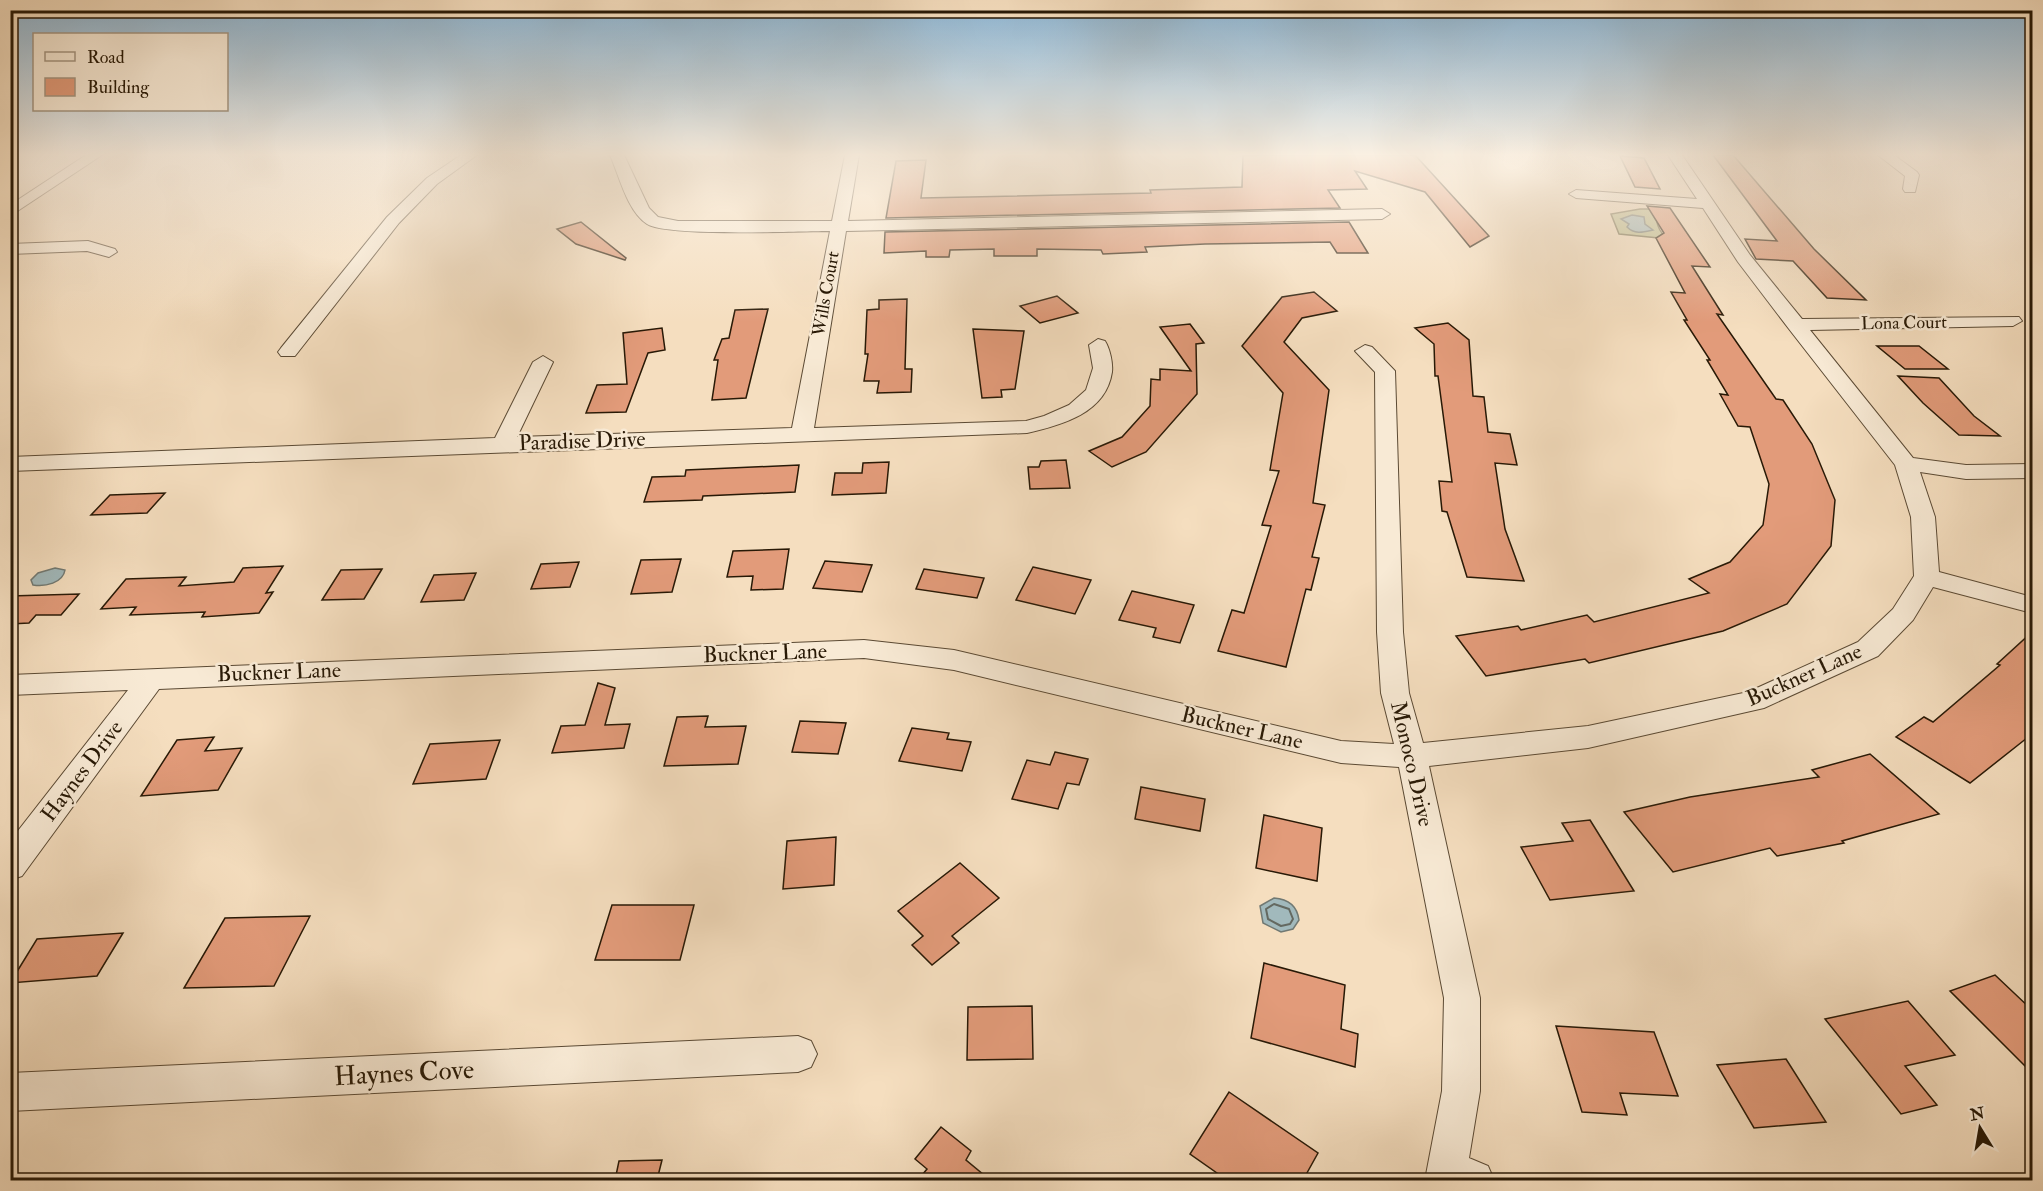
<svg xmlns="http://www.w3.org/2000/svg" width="2043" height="1191" font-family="'IM FELL Double Pica',serif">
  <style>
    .green { fill: #c0c08f; stroke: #746c4a; stroke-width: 1.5 }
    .water { fill: #a1b9bc; stroke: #717973; stroke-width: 1.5 }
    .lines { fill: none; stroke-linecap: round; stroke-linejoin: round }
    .shore { stroke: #646961; stroke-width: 2 }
    .building { fill: #e29b7a; stroke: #281906; stroke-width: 1.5 }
    .minor-casing { stroke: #5b4a34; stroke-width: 2 }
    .minor { fill: #f8ead5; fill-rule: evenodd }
    .labels { text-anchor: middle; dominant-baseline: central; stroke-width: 5; stroke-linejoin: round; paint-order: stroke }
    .far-street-label { font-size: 18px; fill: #281906; stroke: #f8ead5 }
    .street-label { font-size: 22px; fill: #281906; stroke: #f8ead5 }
    .near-street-label { font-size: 27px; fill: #281906; stroke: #f8ead5 }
  </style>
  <rect width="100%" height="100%" fill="#f5debf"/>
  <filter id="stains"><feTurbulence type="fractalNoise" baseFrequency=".00333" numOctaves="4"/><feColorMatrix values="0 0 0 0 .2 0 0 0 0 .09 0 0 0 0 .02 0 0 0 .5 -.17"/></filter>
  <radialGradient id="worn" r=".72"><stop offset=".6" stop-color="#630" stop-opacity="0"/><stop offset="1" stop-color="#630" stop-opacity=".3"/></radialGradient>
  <path class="green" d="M1640 209H1656C1656 221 1657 232 1669 239L1619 234 1611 214Z"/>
  <g class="water">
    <path d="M1632 215 1644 217 1645 224 1653 230C1644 232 1635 235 1627 227L1629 224 1621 219Z"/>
    <path d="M55 568 65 570C63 583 45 587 33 585L31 580 38 573Z"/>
    <path d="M1274 898C1288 899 1297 905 1299 920L1293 929 1281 932 1263 923 1260 906Z"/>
  </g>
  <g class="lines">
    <polygon class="shore" points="1274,904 1289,909 1293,919 1290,924 1281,926 1268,919 1266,909"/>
  </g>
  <g class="building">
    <polygon points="1243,155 1415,155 1489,236 1470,247 1425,192 1355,171 1367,189 1328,190 1340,208 886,218 896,161 926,160 921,198 1151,193 1150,190 1242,187"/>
    <polygon points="1713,155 1733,155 1814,249 1866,300 1827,298 1793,261 1756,259 1745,239 1777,241"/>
    <polygon points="1620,156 1644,158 1660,189 1635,187"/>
    <polygon points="1647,206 1670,208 1710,267 1692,266 1723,315 1717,314 1776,399 1783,400 1812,444 1835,500 1831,546 1787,604 1723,631 1589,663 1585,659 1486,676 1456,636 1518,626 1521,630 1587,615 1594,622 1709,593 1689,579 1730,562 1763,525 1769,484 1750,427 1738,426 1720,394 1728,395 1707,360 1710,360 1684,320 1687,320 1671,292 1685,293 1656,238 1664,233"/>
    <polygon points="581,222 626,258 625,260 576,244 557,229"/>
    <polygon points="1349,222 1368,253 1337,253 1330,242 1205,244 1145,247 1147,252 1103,254 1101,250 1037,249 1037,256 994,256 994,249 950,250 949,257 926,257 926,251 884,253 885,232"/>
    <polygon points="1314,292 1337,311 1302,318 1284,342 1329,390 1313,503 1325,505 1312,557 1319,558 1311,590 1306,589 1286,667 1218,651 1232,610 1244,613 1271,526 1262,525 1279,471 1270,470 1283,393 1242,346 1282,297"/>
    <polygon points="1057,296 1078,313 1040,323 1020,306"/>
    <polygon points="907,299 905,369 912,369 911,392 877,393 879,381 864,381 868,354 865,354 867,310 879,309 879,300"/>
    <polygon points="768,309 746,398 712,400 718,360 714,360 722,339 729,338 735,310"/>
    <polygon points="1448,323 1469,340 1473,396 1484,397 1488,432 1510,434 1517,465 1495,463 1505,529 1524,581 1467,577 1447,512 1442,511 1439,481 1452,482 1438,376 1435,376 1434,344 1415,328"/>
    <polygon points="1190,324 1204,343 1196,344 1197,394 1146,452 1112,467 1089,451 1122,437 1150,406 1151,379 1160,380 1160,369 1191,371 1160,327"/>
    <polygon points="662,328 665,350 648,353 626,412 586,413 597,385 627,384 623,333"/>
    <polygon points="973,329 1024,331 1015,389 1001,390 1002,397 982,398"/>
    <polygon points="1877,346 1919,346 1948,369 1905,369"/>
    <polygon points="1898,376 1939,378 1974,416 2000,436 1959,435 1923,403"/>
    <polygon points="1066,460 1070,488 1030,489 1028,467 1039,467 1041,461"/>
    <polygon points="889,462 886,493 832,495 835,473 862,473 863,463"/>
    <polygon points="799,465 795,492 703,496 702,500 644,502 652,477 685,476 686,470"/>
    <polygon points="165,493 147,513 91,515 110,495"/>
    <polygon points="789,549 783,589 751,590 753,576 727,577 733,551"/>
    <polygon points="681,559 672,592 631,594 641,560"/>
    <polygon points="825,561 872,565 862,592 813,588"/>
    <polygon points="579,562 570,587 531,589 541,564"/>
    <polygon points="283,566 266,593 273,592 259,613 202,617 205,612 130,615 136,607 101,609 126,579 186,577 179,586 234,582 243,568"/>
    <polygon points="1033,567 1091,580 1075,614 1016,600"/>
    <polygon points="382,569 364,599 322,600 341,570"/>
    <polygon points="924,569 984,578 977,598 916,589"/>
    <polygon points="476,573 464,600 421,602 434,575"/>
    <polygon points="1132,591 1194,605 1180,643 1153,637 1156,628 1119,620"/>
    <polygon points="79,594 61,615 36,615 29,623 10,624 10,596"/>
    <polygon points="2032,632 2032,734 1970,783 1896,737 1924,717 1933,722 2000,665 1997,664"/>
    <polygon points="598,683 615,688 605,725 630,724 624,748 552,753 561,726 585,725"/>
    <polygon points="708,716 705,727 746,726 738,764 664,766 677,717"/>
    <polygon points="800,721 846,723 838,754 792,752"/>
    <polygon points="912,728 949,733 947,739 971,742 962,771 899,761"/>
    <polygon points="214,737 205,751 242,748 218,790 141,796 177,740"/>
    <polygon points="500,740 486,779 413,784 430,744"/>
    <polygon points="1055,752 1088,759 1079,785 1067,783 1058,809 1012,799 1027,760 1050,765"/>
    <polygon points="1870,754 1939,814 1842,841 1844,843 1777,856 1770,848 1673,872 1624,812 1690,797 1819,777 1812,770"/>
    <polygon points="1141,787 1205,799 1200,831 1135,819"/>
    <polygon points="1264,815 1322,828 1317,881 1256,868"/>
    <polygon points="1590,820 1634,891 1550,900 1521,847 1573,841 1562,823"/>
    <polygon points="836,837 834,885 783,889 787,841"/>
    <polygon points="960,863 999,898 952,936 959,943 932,965 912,945 923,936 898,911"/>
    <polygon points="612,905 694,905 680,960 595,960"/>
    <polygon points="310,916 274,986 184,988 225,918"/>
    <polygon points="123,933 97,976 10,983 37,939"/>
    <polygon points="1264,963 1345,985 1341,1029 1358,1034 1355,1067 1251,1038"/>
    <polygon points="1995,975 2032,1010 2032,1073 1950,991"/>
    <polygon points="1908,1001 1955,1055 1905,1066 1937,1105 1901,1114 1825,1019"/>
    <polygon points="1032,1006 1033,1059 967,1060 968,1007"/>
    <polygon points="1556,1026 1654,1032 1678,1096 1620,1093 1627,1115 1582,1112"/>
    <polygon points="1786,1059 1826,1122 1754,1128 1717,1065"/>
    <polygon points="1229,1092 1318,1153 1303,1180 1227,1180 1190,1154"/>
    <polygon points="941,1127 971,1151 966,1160 990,1180 918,1180 927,1169 915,1159"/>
    <polygon points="662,1160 657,1180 615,1180 619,1161"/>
  </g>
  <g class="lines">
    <g class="minor-casing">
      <g id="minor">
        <polygon points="86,155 102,155 10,216 10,205"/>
        <polygon points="461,155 477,155 437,184 399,223 295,356 281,356 278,352 281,348 387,217 427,178"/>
        <path d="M610 155H624L649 208 658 217 678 221H832L845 155H859L848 221 1382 209 1390 214 1382 219 846 231 814 428 1026 421 1044 416 1069 405 1086 390 1093 368 1089 345 1098 339 1105 341C1110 349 1113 363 1112 372 1106 413 1062 425 1027 433L10 471V457L495 438 533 362 543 356 553 362 517 437 792 428 830 231C799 231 667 237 647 224 627 211 619 175 610 155Z"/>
        <polygon points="1668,155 1682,155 1750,255 1802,319 2019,317 2022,321 2013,326 1810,330 1913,458 1966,465 2032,464 2032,478 1966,479 1920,472 1935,517 1939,572 2032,597 2032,613 1933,587 1913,620 1878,656 1764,708 1588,748 1429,766 1480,998 1480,1091 1469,1158 1488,1166 1494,1180 1425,1180 1442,1091 1444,998 1399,767 1341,763 954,670 864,658 159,689 22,876 10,880 10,841 128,690 10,695 10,675 864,640 954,650 1341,741 1394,744 1381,693 1377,632 1375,372 1355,351 1365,345 1372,347 1395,371 1403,632 1409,693 1423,743 1588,726 1748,692 1858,642 1893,609 1914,576 1911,517 1895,465 1789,329 1738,262 1703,208 1576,198 1569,194 1576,190 1697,199"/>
        <polygon points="1878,155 1894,155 1917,172 1919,175 1915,192 1905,192 1903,189 1905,176"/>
        <polygon points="88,241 115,249 117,252 109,257 87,251 10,254 10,244"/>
        <polygon points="798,1036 811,1041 817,1054 811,1067 798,1072 10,1111 10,1073"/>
      </g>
    </g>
    <use href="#minor" class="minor"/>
  </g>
  <linearGradient id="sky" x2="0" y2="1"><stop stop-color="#8bb6d6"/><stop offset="0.48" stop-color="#faf0e2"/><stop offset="1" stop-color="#faf0e2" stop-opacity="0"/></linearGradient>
  <rect width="2043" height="322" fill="url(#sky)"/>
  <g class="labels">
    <g class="far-street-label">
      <text transform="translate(826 294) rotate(-80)">Wills Court</text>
      <text transform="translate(1904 323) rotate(-1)">Lona Court</text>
    </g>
    <g class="street-label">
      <text transform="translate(582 441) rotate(-2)">Paradise Drive</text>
      <text transform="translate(765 653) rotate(-2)">Buckner Lane</text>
      <text transform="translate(279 672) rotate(-2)">Buckner Lane</text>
      <text transform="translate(1804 675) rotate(-24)">Buckner Lane</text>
      <text transform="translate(1242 728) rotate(13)">Buckner Lane</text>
      <text transform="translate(1412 764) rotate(77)">Monoco Drive</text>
      <text transform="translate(82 771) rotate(-53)">Haynes Drive</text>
    </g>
    <g class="near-street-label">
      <text transform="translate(404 1073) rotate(-3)">Haynes Cove</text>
    </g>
  </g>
  <rect width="2043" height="1191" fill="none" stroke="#f5debf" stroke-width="36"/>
  <rect x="12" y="12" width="2019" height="1167" fill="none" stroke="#281906" stroke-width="3"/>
  <rect x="18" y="18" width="2007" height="1155" fill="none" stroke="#281906" stroke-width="1.5"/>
  <rect x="33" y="33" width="195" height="78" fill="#f8ead5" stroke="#a59682" stroke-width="1.5"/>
  <rect x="45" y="52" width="30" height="9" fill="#f8ead5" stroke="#a59682" stroke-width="1.5"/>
  <text x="87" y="63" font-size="18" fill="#281906">Road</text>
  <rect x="45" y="78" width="30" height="18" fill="#e29b7a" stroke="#a59682" stroke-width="1.5"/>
  <text x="87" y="93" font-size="18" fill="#281906">Building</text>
  <g transform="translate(1980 1128) rotate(349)" stroke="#f8ead5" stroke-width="4.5" paint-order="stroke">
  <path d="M0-4.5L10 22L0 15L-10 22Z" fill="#281906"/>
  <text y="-9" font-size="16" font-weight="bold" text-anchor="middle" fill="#281906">N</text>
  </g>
  <rect width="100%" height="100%" filter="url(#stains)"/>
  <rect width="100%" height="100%" fill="url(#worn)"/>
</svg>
